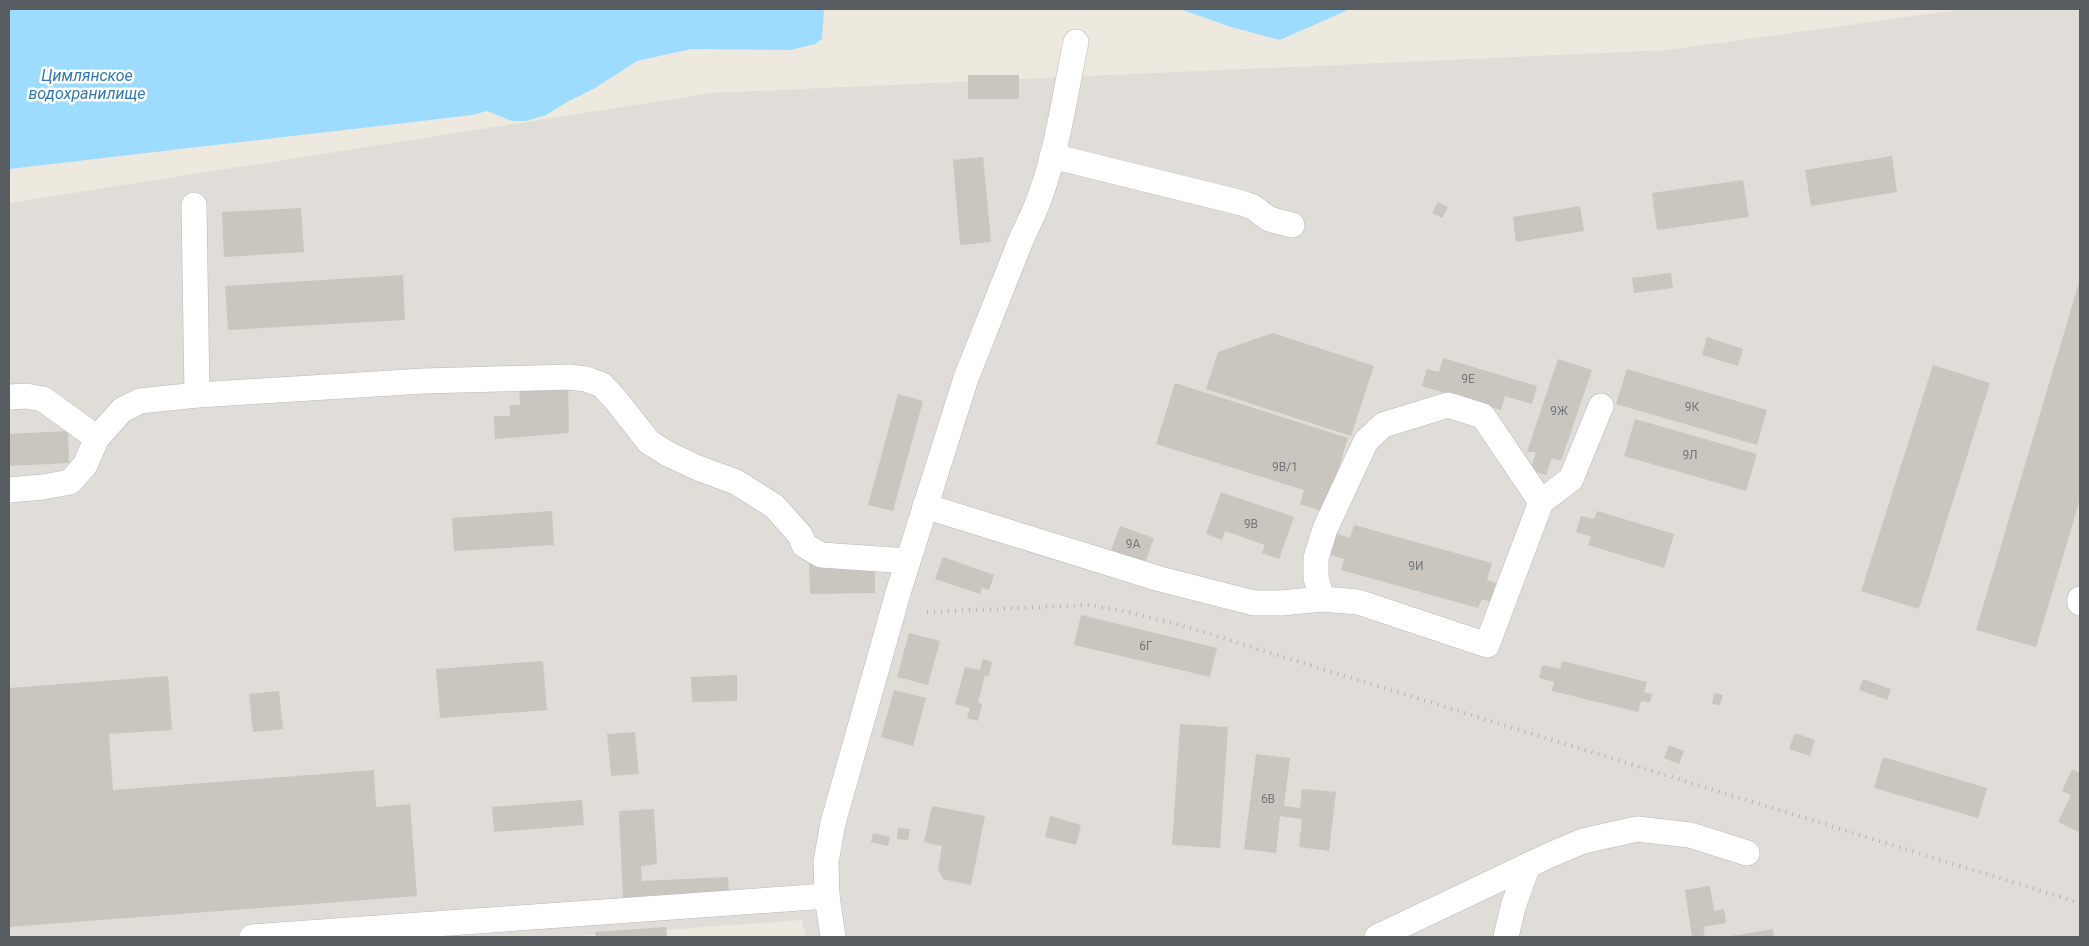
<svg xmlns="http://www.w3.org/2000/svg" width="2089" height="946" font-family="Roboto,sans-serif">
  <style>
    .industrial { fill: #e0dcd7 }
    .water { fill: #9ddcff }
    .building { fill: #cac5be }
    .lines { fill: none; stroke-linecap: round; stroke-linejoin: round }
    .minor-casing { stroke: #b5b9be; stroke-width: 26 }
    .minor { stroke: #fff; stroke-width: 25 }
    .rail { stroke: #b3b4b5; stroke-width: 4; stroke-dasharray: 1 6; stroke-linecap: butt }
    .labels { text-anchor: middle; dominant-baseline: central; stroke-width: 5; stroke-linejoin: round; paint-order: stroke }
    .number-label { font-size: 12px; fill: #747779 }
    .water-label { font-size: 16px; font-style: italic; fill: #3078b1; stroke: #fff }
  </style>
  <rect width="100%" height="100%" fill="#ede9df"/>
  <polygon class="industrial" points="1966,9 2080,9 2080,937 806,937 802,920 566,937 9,937 9,203 712,93 1668,50"/>
  <g class="water">
    <polygon points="9,9 824,9 822,39 815,44 790,50 691,49 637,61 595,88 567,102 546,115 526,121 512,121 487,111 472,115 413,122 9,169"/>
    <polygon points="1180,9 1350,9 1280,40 1231,27"/>
  </g>
  <g class="building">
    <rect x="968" y="75" width="51" height="24"/>
    <polygon points="1892,156 1897,192 1811,206 1805,170"/>
    <polygon points="983,157 991,242 960,245 953,160"/>
    <polygon points="1743,180 1749,217 1657,230 1652,193"/>
    <polygon points="1438,202 1448,207 1442,218 1432,213"/>
    <polygon points="1580,206 1584,231 1516,242 1513,217"/>
    <polygon points="301,208 304,252 224,257 222,212"/>
    <polygon points="1671,273 1673,288 1634,293 1632,278"/>
    <polygon points="403,275 405,320 228,330 225,286"/>
    <polygon points="2080,279 2080,499 2036,647 1976,630"/>
    <polygon points="1273,333 1374,366 1351,436 1206,389 1218,352"/>
    <polygon points="1707,337 1743,349 1738,366 1702,355"/>
    <polygon points="1443,358 1537,386 1532,404 1505,396 1501,410 1422,386 1427,369 1439,372"/>
    <polygon points="1558,359 1592,370 1561,461 1552,458 1546,475 1530,470 1536,452 1527,452"/>
    <polygon points="1933,365 1990,383 1919,609 1861,591"/>
    <polygon points="1627,369 1767,410 1757,445 1616,404"/>
    <polygon points="568,383 569,433 495,439 494,416 510,416 510,405 520,405 519,385"/>
    <polygon points="1175,383 1348,438 1325,512 1300,504 1304,490 1156,444"/>
    <polygon points="898,394 923,401 893,511 868,505"/>
    <polygon points="1635,419 1757,454 1746,491 1624,456"/>
    <polygon points="68,431 69,463 9,466 9,434"/>
    <polygon points="1221,492 1294,517 1279,559 1262,553 1265,545 1225,531 1222,540 1206,534"/>
    <polygon points="552,511 554,545 454,551 452,518"/>
    <polygon points="1597,511 1674,534 1664,568 1588,545 1591,537 1576,532 1581,516 1594,519"/>
    <polygon points="1354,525 1492,563 1487,580 1496,583 1491,602 1482,599 1478,608 1341,570 1344,559 1328,554 1334,533 1350,538"/>
    <polygon points="1120,526 1154,538 1145,563 1111,550"/>
    <polygon points="943,557 994,575 989,590 982,588 980,594 935,579"/>
    <polygon points="809,562 875,562 875,593 810,594"/>
    <polygon points="1081,615 1217,648 1210,677 1074,645"/>
    <polygon points="909,633 940,641 928,685 897,677"/>
    <polygon points="983,659 992,662 989,676 985,675 978,703 982,704 978,721 967,718 970,708 955,704 965,667 980,670"/>
    <polygon points="543,661 547,710 440,718 436,669"/>
    <polygon points="1562,661 1647,682 1644,692 1652,694 1650,703 1641,701 1638,712 1552,691 1554,682 1539,678 1542,665 1560,669"/>
    <polygon points="737,675 737,701 692,702 691,677"/>
    <polygon points="168,676 172,730 109,734 113,790 374,770 376,807 410,804 417,896 9,927 9,688"/>
    <polygon points="1863,679 1891,689 1887,700 1859,690"/>
    <polygon points="894,690 926,698 913,746 881,737"/>
    <polygon points="279,691 283,729 253,732 249,694"/>
    <polygon points="1714,693 1723,695 1720,705 1712,704"/>
    <polygon points="1180,724 1228,727 1220,848 1172,845"/>
    <polygon points="635,732 639,774 611,776 607,734"/>
    <polygon points="1795,733 1815,740 1810,756 1789,749"/>
    <polygon points="1669,745 1684,751 1679,764 1664,758"/>
    <polygon points="1256,754 1290,758 1284,806 1300,808 1302,789 1336,792 1329,851 1299,847 1302,819 1280,816 1276,853 1244,849"/>
    <polygon points="1883,757 1987,788 1978,818 1874,788"/>
    <polygon points="2072,769 2080,773 2080,827 2078,832 2058,822 2071,795 2062,791"/>
    <polygon points="582,800 584,825 494,832 492,807"/>
    <polygon points="932,806 985,816 971,885 943,879 938,869 942,846 924,842"/>
    <polygon points="654,809 657,864 641,866 642,881 728,877 729,892 623,898 619,811"/>
    <polygon points="1050,816 1081,825 1076,845 1045,837"/>
    <polygon points="898,828 910,829 908,840 897,839"/>
    <polygon points="873,833 890,837 888,846 871,842"/>
    <polygon points="1710,886 1714,911 1724,909 1726,923 1703,927 1705,937 1692,937 1685,890"/>
    <polygon points="666,927 667,937 596,937 595,932"/>
    <polygon points="1773,929 1774,937 1731,937 1731,936"/>
  </g>
  <g class="lines">
    <g class="minor-casing">
      <g id="minor">
        <polyline points="1052,156 1242,203 1253,207 1269,219 1292,225"/>
        <polyline points="194,205 197,395"/>
        <polyline points="9,397 26,396 43,399 97,438"/>
        <polyline points="9,490 43,487 70,482 85,465 97,438 122,410 140,401 197,395 424,381 569,377 586,379 602,385 615,399 649,442 668,454 698,468 736,482 774,506 800,535 804,545 821,555 908,561"/>
        <polyline points="925,506 1160,579 1254,603 1281,603 1322,599 1358,602 1487,645 1541,502 1571,479 1601,406"/>
        <polyline points="1322,599 1316,578 1316,558 1325,529 1366,441 1383,425 1448,405 1483,416 1541,502"/>
        <polyline points="2080,599 2080,603"/>
        <polyline points="252,937 827,896"/>
        <path d="M833 937 827 896 826 862 833 823 898 593 966 378 1023 235C1055 176 1062 107 1076 42"/>
        <polyline points="1377,937 1550,855 1583,841 1637,829 1690,835 1747,853"/>
        <polyline points="1506,937 1513,907 1528,865"/>
      </g>
    </g>
    <use href="#minor" class="minor"/>
    <polyline class="rail" points="927,612 1088,605 1124,611 1180,625 2080,903"/>
  </g>
  <g class="labels">
    <g class="number-label">
      <text x="1468" y="379">9Е</text>
      <text x="1692" y="407">9К</text>
      <text x="1559" y="411">9Ж</text>
      <text x="1690" y="455">9Л</text>
      <text x="1285" y="467">9В/1</text>
      <text x="1251" y="524">9В</text>
      <text x="1133" y="544">9А</text>
      <text x="1416" y="566">9И</text>
      <text x="1146" y="646">6Г</text>
      <text x="1268" y="799">6В</text>
    </g>
    <g class="water-label">
      <text x="87" y="75">Цимлянское<tspan x="87" dy="18">водохранилище</tspan></text>
    </g>
  </g>
  <rect width="2089" height="946" fill="none" stroke="#585d62" stroke-width="20"/>
</svg>
